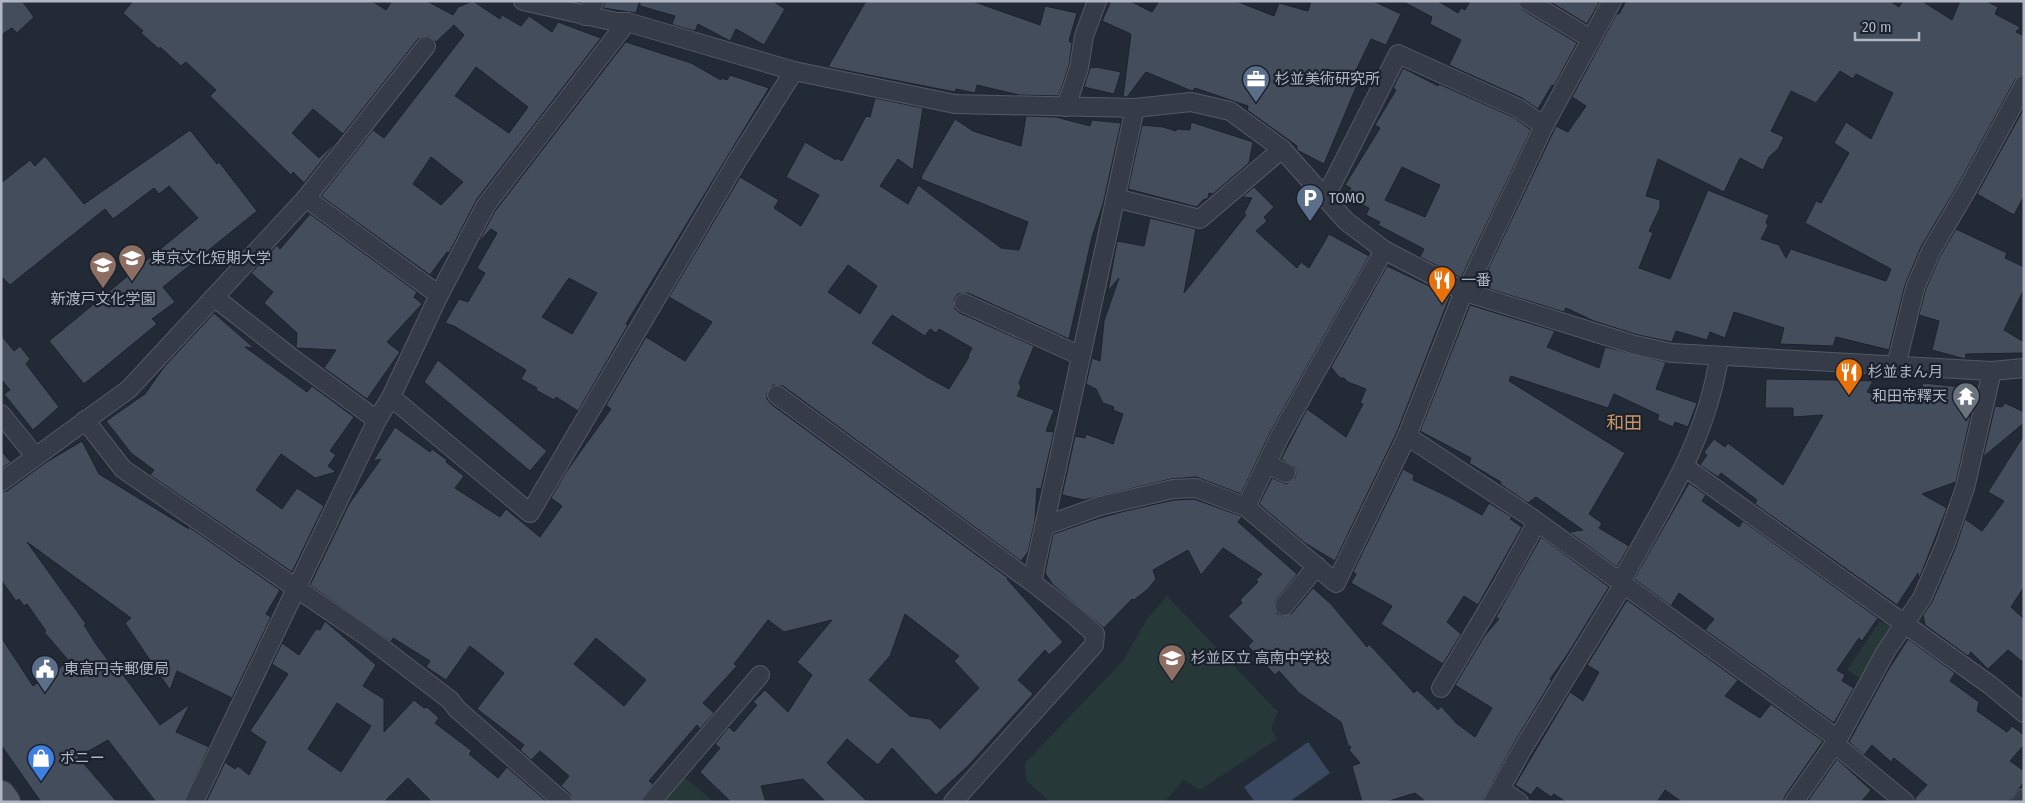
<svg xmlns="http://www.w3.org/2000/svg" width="2025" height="803" font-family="'Fira Sans Condensed','Noto Sans JP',sans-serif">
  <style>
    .green { fill: #273839 }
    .water { fill: #39475f }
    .building { fill: #444d5b; stroke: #1d232e; fill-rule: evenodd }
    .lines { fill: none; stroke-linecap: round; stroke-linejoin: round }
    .street-casing { stroke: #535a65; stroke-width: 20 }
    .primary-casing { stroke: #3f4550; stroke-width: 30 }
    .street { stroke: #363c47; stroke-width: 18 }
    .primary { stroke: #545b67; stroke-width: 28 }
    .labels { text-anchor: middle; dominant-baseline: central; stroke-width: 4.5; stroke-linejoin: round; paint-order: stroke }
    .poi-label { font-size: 15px; fill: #b0b7c3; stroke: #1b212c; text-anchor: start }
    .quarter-label { font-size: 18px; fill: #ca9565; stroke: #1b212c }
  </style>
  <rect width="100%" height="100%" fill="#222a36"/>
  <g class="green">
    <polygon points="1167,596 1278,712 1271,728 1277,739 1200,790 1184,780 1164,802 1050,802 1026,780 1025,763 1123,661 1147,619"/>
    <polygon points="1880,621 1892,626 1862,679 1847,670"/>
    <polygon points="684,777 714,802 663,802"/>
  </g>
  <polygon class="water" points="1308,742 1330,773 1289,802 1255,802 1244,787"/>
  <g class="building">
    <polygon points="1,1 22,1 34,17 17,33 12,28 1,35"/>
    <path d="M133 1H372L386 10 392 1H427L453 15 458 7 473 1 500 19 502 15 521 26 529 16 552 32 558 22 601 38 477 199 449 253 447 252 430 275 321 196 373 130 384 138 464 35 454 25 436 42 428 36 418 39 343 134 313 109 292 133 319 158 339 139 304 183 293 172 291 175 210 96 216 90 186 62 181 66 160 47 159 49 141 33 143 31 123 13ZM476 67 528 107 509 133 455 96ZM431 157 463 182 441 205 413 184Z"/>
    <polygon points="606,1 640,1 636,13 603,8"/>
    <polygon points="640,1 773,1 785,9 764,45 736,29 730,41 698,24 695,31 673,25 672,24 675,16 640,6"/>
    <polygon points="866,1 972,1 1040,25 1045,6 1077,13 1069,41 1072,43 1069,65 1059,96 1019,95 977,85 975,93 956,89 955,92 828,67"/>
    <polygon points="1111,1 1130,1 1152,12 1159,1 1236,1 1274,16 1279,3 1308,11 1311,1 1373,1 1401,14 1386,45 1371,39 1350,83 1357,85 1324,164 1297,150 1297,146 1247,110 1248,106 1195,88 1192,91 1146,72 1127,97 1123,97 1131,34 1102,21"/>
    <polygon points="1402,1 1438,1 1458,13 1461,8 1465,10 1470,1 1517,1 1523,10 1577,43 1554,86 1552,85 1538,109 1522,98 1449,65 1461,40 1430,24 1432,17"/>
    <polygon points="1549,1 1595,1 1599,3 1587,24"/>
    <path d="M1626 1H1890L1899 7 1903 1H1922L1952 20 1960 1H1986L1998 7 1995 14 2020 27 2016 32 2024 36V74L2015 80 1959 183 1921 247 1905 285 1889 350 1836 337 1833 346 1780 344 1784 328 1734 312 1725 338 1710 332 1707 340 1676 331 1672 342 1638 335 1594 321 1566 308 1564 312 1480 286 1556 126 1568 132 1586 106 1572 97 1617 13 1619 14ZM1840 71 1853 79 1856 74 1893 93 1871 139 1846 122 1834 143 1849 153 1821 203 1816 201 1805 223 1891 269 1886 281 1791 249 1786 258 1779 245 1761 239 1768 226 1766 222 1769 215 1708 190 1670 279 1639 268 1653 233 1649 231 1660 208V200L1646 196 1658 159 1724 192 1740 158 1763 170 1769 157 1778 149 1784 137 1771 131 1791 91 1816 103Z"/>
    <path d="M627 40 626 42 691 63 721 80 722 78 727 80 730 75 769 88 626 324 628 325 578 411 556 397 554 400 536 390 537 388 521 379 526 370 454 326 445 323 459 299 468 302 485 273 477 268 497 233 491 229 478 243 495 211ZM569 278 597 293 572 334 542 317Z"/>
    <polygon points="1096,67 1121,72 1114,94 1084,87 1090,68"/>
    <path d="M1403 68 1438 86 1439 84 1513 117 1531 130 1461 278 1420 257 1424 249 1378 225 1380 222 1366 215 1369 208 1346 197 1351 188 1345 185 1380 128 1375 125 1396 90 1393 88ZM1402 167 1440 185 1425 217 1385 200Z"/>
    <path d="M875 98 923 108 913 170 898 159 880 186 908 204 918 185 1001 248 1019 250 1028 222 921 179 922 175 955 119 973 131 1021 146 1026 116 1056 117 1090 126 1092 120 1121 123 1103 204 1092 237 1069 339 968 293 958 294 954 299 955 309 960 313 1034 346 1019 383 1021 387 1017 396 1054 410 1046 431 1054 432 1041 489 1037 488 1035 520 1028 552 1021 561 783 386 773 385 767 393V399L771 404 1008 578 1007 579 1063 642 1049 655 1045 650 1018 680 1033 694 968 766 936 795 892 748 878 765 847 739 827 763 868 802H826L803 779 761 786 766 802H731L700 772 720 748 715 744 729 727 734 732 757 705 753 702 765 690 788 712 812 675 797 662 832 620 784 632 768 620 734 664 737 666 703 703 714 713 700 729 697 725 649 781 653 784 640 802H573L570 794 561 786 569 776 540 751 531 760 520 750 524 745 477 709 504 673 470 646 446 680 426 667 430 661 393 638 391 642 310 585 349 504 381 459 373 461 395 427 430 452 432 449 447 460 446 462 464 476 455 488 500 517 506 509 540 537 562 506 551 498 566 472 611 409 606 405 646 337 685 361 712 322 669 297 740 177 779 200 774 208 801 226 819 195 786 177 805 142 836 160 837 158 842 161 866 116 870 117ZM848 265 877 286 860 314 828 292ZM892 315 925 336 930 329 936 333 939 329 972 348 968 356 969 357 949 389 927 377 872 343ZM905 614 959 656 954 661 979 688 940 729 930 719 910 716 869 680 890 656ZM596 638 646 680 624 706 574 664Z"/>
    <polygon points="2024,108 2024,196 2014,215 1977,194"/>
    <polygon points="1191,122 1253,142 1249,163 1213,194 1209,193 1208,198 1203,200 1197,207 1128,189 1142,125 1163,127 1176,131 1177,129 1190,130"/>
    <polygon points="190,130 217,164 219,162 257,211 163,287 175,302 152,319 157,324 84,384 49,341 198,218 169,186 159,194 154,188 113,219 105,209 10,285 1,276 1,183 30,160 35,166 45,156 84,204"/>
    <polygon points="1254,187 1274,207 1264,217 1267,221 1256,231 1297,268 1301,262 1309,268 1329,234 1369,256 1271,431 1241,494 1196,477 1171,479 1084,500 1062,495 1075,436 1085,438 1086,434 1113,444 1123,414 1113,410 1114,407 1103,403 1096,389 1086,384 1092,358 1100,361 1104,321 1119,278 1108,291 1117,241 1144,246 1150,218 1196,229 1184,293 1246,215 1244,213 1252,198 1242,197"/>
    <polygon points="310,214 417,292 414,297 422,304 387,342 400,352 367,399 324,368 336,350 296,348 297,333 264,303 273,292 251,273 277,245 280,249"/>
    <polygon points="1956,229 2007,253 2005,258 2024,267 2024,289 2004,330 2024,342 2024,353 1966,354 1965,359 1932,350 1939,321 1919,315 1925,291 1940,256"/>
    <polygon points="1387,266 1450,296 1397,432 1335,561 1305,543 1259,504 1272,478 1286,484 1295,478 1296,472 1294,467 1281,459 1307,409 1346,437 1363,404 1360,403 1366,389 1348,382 1344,378 1340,378 1331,367"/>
    <polygon points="1470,305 1555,331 1547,347 1599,368 1605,347 1666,362 1656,389 1697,403 1688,427 1675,422 1673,427 1657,420 1659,415 1614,394 1608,408 1511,376 1509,381 1625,453 1589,514 1602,523 1599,528 1629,546 1617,567 1569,532 1583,530 1536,497 1528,503 1500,484 1501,482 1469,463 1471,458 1420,431"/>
    <polygon points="214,313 254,348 245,347 307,392 312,386 354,417 330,451 336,455 328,466 336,472 315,478 281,454 256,490 282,509 297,488 324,506 292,572 150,475 154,470 131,453 106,421 145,394 164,367"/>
    <polygon points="1,335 14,351 20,346 30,359 26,364 59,407 33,430 4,394 10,390 1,379"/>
    <polygon points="438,360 547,451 530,471 424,382"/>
    <polygon points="1766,379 1836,380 1843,382 1844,380 1873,381 1867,392 1918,404 1923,383 1963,387 1961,398 1974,401 1956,482 1922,494 1947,508 1919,579 1918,573 1897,605 1755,504 1757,500 1721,473 1718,477 1700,465 1707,455 1704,452 1714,439 1725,447 1728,443 1783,485 1823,415 1793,417 1793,408 1765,408"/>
    <polygon points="2005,403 2024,412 2024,423 1983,457 1995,406 2002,407"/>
    <polygon points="2024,435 2024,587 2011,607 2024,619 2024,663 2008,650 1988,669 1971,652 1968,656 1925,625 1923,615 1932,602 1955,549 1965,519 1982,531 2004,501 1988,492"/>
    <polygon points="82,441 99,474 189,529 186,525 280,590 266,614 271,617 232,698 177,671 170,690 125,623 131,618 27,542 86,624 84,625 96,644 118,674 121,672 160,725 190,704 176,732 209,747 184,802 156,802 108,740 78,757 117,802 41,802 1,745 1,637 33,686 69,661 44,632 46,631 27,604 24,606 19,599 16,601 1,580 1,492 7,491 45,463"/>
    <polygon points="1,451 11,462 1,469"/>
    <polygon points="1403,469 1414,475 1413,480 1451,498 1482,515 1489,503 1512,517 1510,519 1522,527 1478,605 1464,596 1447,622 1461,634 1443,664 1381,624 1392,606 1351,583 1356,574 1353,572"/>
    <polygon points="1689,483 1706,495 1702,501 1739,527 1743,521 1878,618 1862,641 1859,638 1837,670 1845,675 1842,681 1854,688 1834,723 1705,630 1714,619 1679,593 1671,606 1634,579"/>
    <polygon points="1194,499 1241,516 1242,517 1238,522 1297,574 1276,600 1274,605 1277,614 1283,616 1292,613 1313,588 1331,604 1367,647 1369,644 1414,693 1417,690 1438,710 1441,706 1456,723 1475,737 1492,708 1455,685 1485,635 1499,619 1496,617 1541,537 1609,587 1567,655 1550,679 1552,680 1514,743 1482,802 1426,802 1415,793 1386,802 1362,802 1352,766 1360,763 1349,750 1351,747 1348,745 1341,722 1299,693 1279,671 1275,675 1248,646 1253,641 1228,616 1242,603 1240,600 1258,582 1256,580 1262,574 1223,548 1201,575 1188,550 1153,570 1156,579 1148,589 1134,600 1132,599 1104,628 1053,585 1045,573 1053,534 1096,519 1125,511 1174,500"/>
    <polygon points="1627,600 1738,680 1725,696 1760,718 1771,704 1823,741 1785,796 1783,802 1682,802 1665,790 1657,802 1566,802 1554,794 1551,797 1537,787 1531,795 1515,785 1570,692 1583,701 1599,672 1587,665"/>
    <path d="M325 621 376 665 363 686 384 699V732L414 700 424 708 427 707 439 718 435 723 472 751 469 754 498 778 507 767 547 802H432L408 778 384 802H206L225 762 235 769 238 766 249 775 266 742 250 731 288 674 272 664 282 643 299 655 316 629 320 630ZM337 703 371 726 341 772 308 749Z"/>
    <polygon points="1908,639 1955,673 1950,681 1979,702 1977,711 2007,732 2012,726 2024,735 2024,745 2010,761 2024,771 2024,782 2009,802 1915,802 1915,798 1927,785 1894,758 1891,762 1872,745 1864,755 1849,742 1887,672"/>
    <polygon points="1837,759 1871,790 1861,802 1807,802"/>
  </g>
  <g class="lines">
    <g class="street-casing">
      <g id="street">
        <polyline points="523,1 616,22 627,22 794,71 955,104 1135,108 1191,102 1230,111 1282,149 1346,221 1384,250 1465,292 1635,345 1672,353 1992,371 2024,368"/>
        <polyline points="1528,1 1591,39"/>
        <polyline points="585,16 595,1"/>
        <polyline points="1066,107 1079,68 1084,36 1097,1"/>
        <polyline points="306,198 439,295"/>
        <polyline points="1115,198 1200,219 1282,149"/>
        <polyline points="1325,198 1398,54 1518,108 1544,126"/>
        <polyline points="214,297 292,358 377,420"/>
        <polyline points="964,303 1081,356"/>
        <polyline points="1896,366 1915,288 1931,251 1968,188 2024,85"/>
        <polyline points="777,395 1032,582 1075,616 1095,634 1094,645 953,802"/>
        <polyline points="391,397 530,513 737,161 794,71"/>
        <polyline points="1,414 35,456"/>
        <polyline points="85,420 123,469 369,638 450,700 457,709 563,802"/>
        <polyline points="1407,436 1529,516 1838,739"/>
        <polyline points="1267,464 1286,473"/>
        <polyline points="1685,467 1990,685 2024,713"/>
        <polyline points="1,482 129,389 306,198 426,46"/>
        <polyline points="1246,507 1280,436 1384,250"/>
        <polyline points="1044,526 1100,506 1173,489 1196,488 1246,507 1336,583 1407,436 1460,301 1472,279 1544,126 1612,1"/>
        <polyline points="1032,582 1135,108"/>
        <polyline points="1284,606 1317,566"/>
        <polyline points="1441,688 1500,589 1537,522"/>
        <polyline points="1835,744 1905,802"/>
        <polyline points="1500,789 1519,802"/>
        <polyline points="194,802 377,420 391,397 439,295 486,205 627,22"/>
        <polyline points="651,802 760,675"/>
        <path d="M1493 802 1523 748 1623 585 1624 576C1663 506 1708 437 1719 356"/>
        <polyline points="1794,802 1838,739 1886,651 1922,598 1945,545 1965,488 1992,371"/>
        <polyline points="2021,802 2024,798"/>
      </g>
    </g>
    <g class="primary-casing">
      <polyline id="primary" points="1,795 6,802"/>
    </g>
    <use href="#street" class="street"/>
    <use href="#primary" class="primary"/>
  </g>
  <defs>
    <g id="office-pin" transform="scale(1.4375)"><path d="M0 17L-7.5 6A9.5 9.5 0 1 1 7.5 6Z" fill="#5c6f8a" stroke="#1b212c"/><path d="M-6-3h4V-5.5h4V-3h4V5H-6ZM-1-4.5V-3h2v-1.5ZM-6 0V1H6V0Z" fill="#fff"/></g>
    <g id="parking-pin" transform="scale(1.4375)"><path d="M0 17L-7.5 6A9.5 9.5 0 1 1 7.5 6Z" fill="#5c6f8a" stroke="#1b212c"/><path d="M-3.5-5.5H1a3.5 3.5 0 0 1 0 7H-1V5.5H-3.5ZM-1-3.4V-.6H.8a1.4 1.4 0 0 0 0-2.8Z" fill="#fff"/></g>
    <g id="university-pin" transform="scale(1.4375)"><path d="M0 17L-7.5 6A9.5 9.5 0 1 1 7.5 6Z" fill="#8d6e63" stroke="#1b212c"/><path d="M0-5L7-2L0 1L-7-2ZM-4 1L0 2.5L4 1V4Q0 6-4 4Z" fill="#fff"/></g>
    <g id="restaurant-pin" transform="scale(1.4375)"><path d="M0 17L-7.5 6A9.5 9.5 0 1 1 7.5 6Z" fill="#e8710a" stroke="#1b212c"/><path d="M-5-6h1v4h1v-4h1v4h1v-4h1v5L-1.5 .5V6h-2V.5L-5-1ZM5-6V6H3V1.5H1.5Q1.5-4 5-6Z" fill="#fff"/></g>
    <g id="temple-pin" transform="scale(1.4375)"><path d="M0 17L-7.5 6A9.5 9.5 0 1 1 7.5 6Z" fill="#6b7280" stroke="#1b212c"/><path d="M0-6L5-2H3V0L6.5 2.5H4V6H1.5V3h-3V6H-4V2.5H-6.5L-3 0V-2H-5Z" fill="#fff"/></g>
    <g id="school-pin" transform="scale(1.4375)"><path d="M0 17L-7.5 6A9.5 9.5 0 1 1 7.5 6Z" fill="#8d6e63" stroke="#1b212c"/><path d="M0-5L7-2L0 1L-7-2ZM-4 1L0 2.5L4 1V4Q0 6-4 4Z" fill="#fff"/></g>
    <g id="civic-pin" transform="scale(1.4375)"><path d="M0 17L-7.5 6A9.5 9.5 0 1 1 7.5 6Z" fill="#5c6f8a" stroke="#1b212c"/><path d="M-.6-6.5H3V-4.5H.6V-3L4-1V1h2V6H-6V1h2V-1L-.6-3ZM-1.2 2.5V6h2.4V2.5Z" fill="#fff"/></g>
    <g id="shop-pin" transform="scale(1.4375)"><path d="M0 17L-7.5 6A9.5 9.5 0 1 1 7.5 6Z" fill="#3f7fe0" stroke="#1b212c"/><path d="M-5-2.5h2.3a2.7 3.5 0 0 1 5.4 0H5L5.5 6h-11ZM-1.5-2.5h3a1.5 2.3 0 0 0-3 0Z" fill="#fff"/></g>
  </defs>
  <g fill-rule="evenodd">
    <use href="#office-pin" x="1256" y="79"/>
    <use href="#parking-pin" x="1310" y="198"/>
    <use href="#university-pin" x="132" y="258"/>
    <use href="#university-pin" x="103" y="265"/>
    <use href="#restaurant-pin" x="1442" y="280"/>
    <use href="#restaurant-pin" x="1849" y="372"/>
    <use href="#temple-pin" x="1966" y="396"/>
    <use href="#school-pin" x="1172" y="658"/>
    <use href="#civic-pin" x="45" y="669"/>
    <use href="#shop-pin" x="41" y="758"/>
  </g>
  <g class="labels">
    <g class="poi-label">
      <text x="1275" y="79">杉並美術研究所</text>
      <text x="1329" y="198">TOMO</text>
      <text x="151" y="258">東京文化短期大学</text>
      <text x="1461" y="280">一番</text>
      <text x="103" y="299" text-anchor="middle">新渡戸文化学園</text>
      <text x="1868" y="372">杉並まん月</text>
      <text x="1947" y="396" text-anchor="end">和田帝釋天</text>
      <text x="1191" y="658">杉並区立 高南中学校</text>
      <text x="64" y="669">東高円寺郵便局</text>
      <text x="60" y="758">ポニー</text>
    </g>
    <g class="quarter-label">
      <text x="1624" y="423">和田</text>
    </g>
  </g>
  <rect width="2025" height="803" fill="none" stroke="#b0b7c3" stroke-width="5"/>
  <path d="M1855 32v8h64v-8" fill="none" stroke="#b0b7c3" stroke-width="2.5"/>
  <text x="1862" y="32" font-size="15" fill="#b0b7c3" stroke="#1b212c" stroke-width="4" paint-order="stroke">20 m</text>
</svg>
